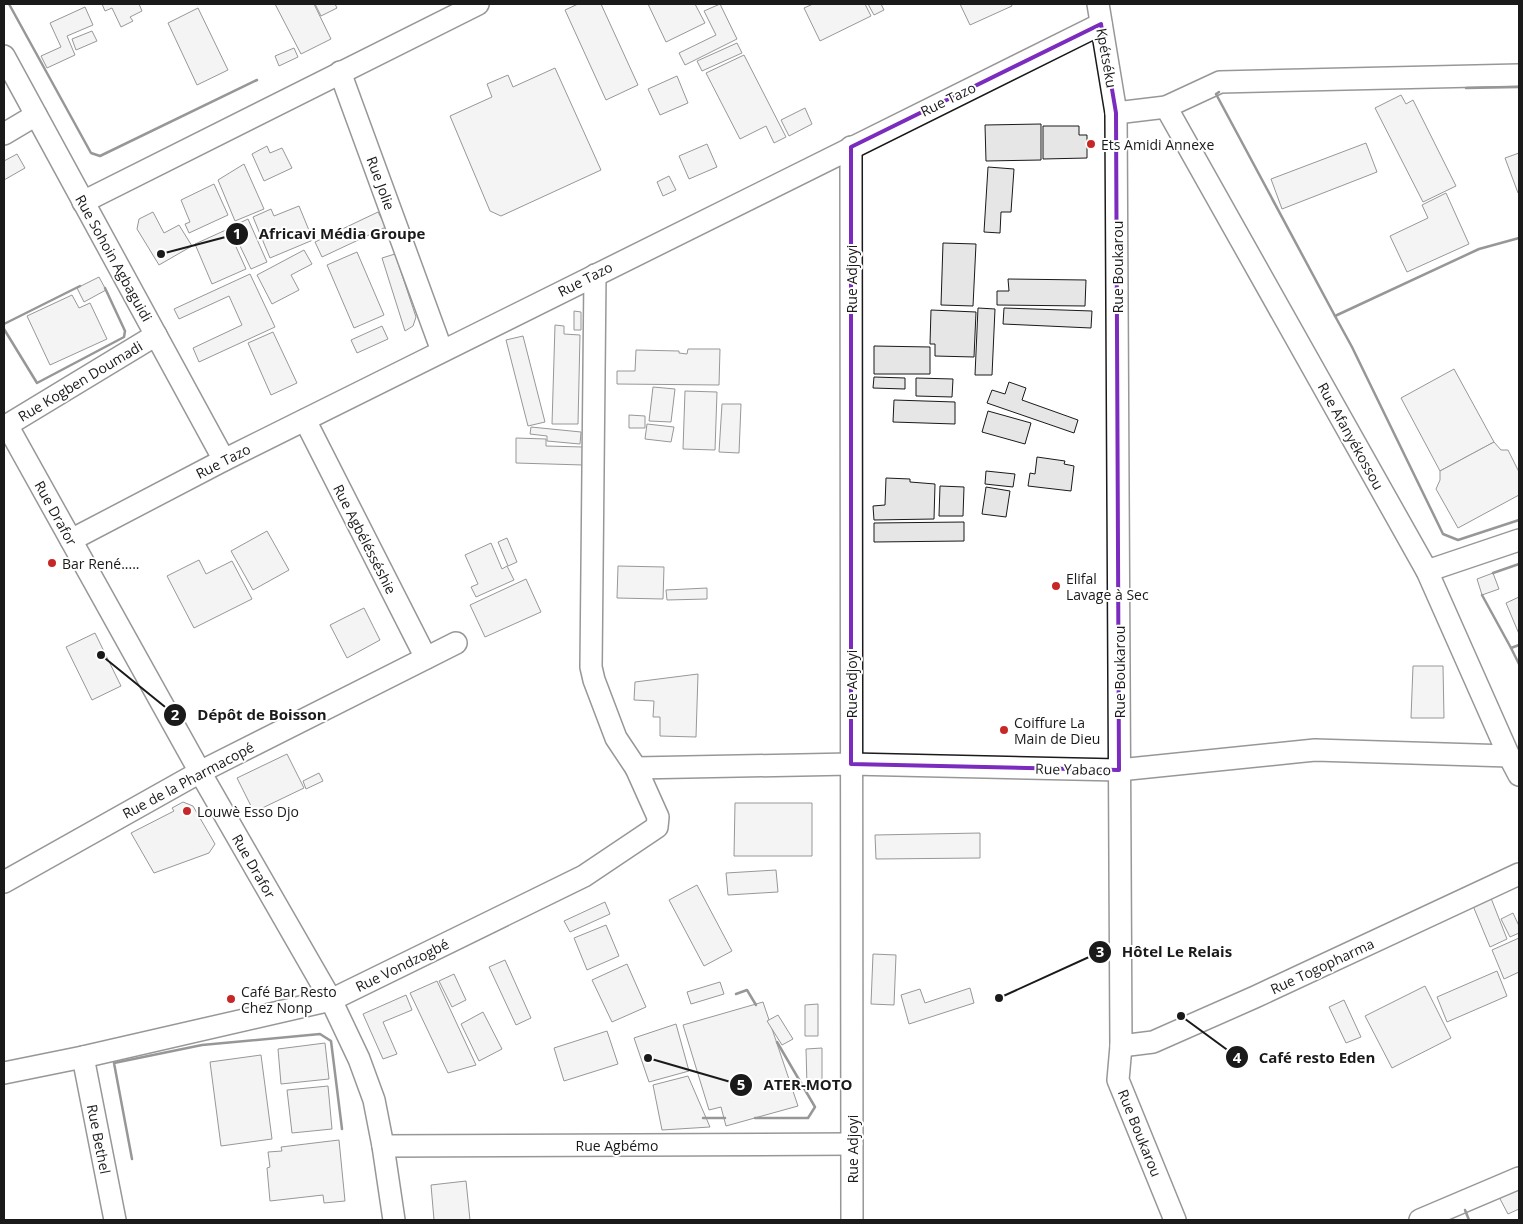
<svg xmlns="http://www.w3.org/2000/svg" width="1523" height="1224" font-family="'Open Sans',sans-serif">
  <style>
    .building { fill: #e6e6e6; stroke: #1a1a1a }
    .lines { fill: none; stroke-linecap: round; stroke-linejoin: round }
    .minor-casing { stroke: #1a1a1a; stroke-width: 24 }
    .minor { stroke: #fff; stroke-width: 21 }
    .wall { stroke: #1a1a1a; stroke-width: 2.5 }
    .marked { fill: none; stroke: #7b2cbf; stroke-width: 4; stroke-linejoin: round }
    .poi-dot { fill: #c62828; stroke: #fff; stroke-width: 2 }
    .labels { text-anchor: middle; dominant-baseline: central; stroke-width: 4; stroke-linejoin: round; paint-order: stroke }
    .street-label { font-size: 14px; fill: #1a1a1a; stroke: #fff }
    .poi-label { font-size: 14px; fill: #1a1a1a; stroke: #fff; text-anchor: start }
    .leader { fill: none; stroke: #1a1a1a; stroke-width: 2 }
    .callout-dot { fill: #1a1a1a; stroke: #fff; stroke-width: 2 }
    .mark-label { font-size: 15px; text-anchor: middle; font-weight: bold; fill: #fff }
    .callout-label { font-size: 15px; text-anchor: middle; font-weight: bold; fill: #1a1a1a; stroke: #fff; stroke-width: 4; stroke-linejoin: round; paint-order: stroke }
  </style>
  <rect width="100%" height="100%" fill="#fff"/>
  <g class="building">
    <polygon points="102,4 139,4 142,11 130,17 133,21 121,27 112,8 105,11"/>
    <polygon points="275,4 314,4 331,39 301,54"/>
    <polygon points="315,4 335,4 337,8 321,16"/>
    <polygon points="578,4 601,4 638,85 606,100 565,10"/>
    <polygon points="648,4 695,4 705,23 666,42"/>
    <polygon points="720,4 737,39 685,65 679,53 716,35 704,11"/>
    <polygon points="813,4 865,4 871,16 820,41 804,8"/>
    <polygon points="868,4 881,4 884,10 874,15"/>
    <polygon points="960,4 1011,4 1012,6 970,25"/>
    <polygon points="85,7 93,25 67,36 75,55 47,68 41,56 61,47 50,23"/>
    <polygon points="198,8 228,70 197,85 168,23"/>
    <polygon points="92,31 97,41 76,50 72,39"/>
    <polygon points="737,43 742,53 702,71 697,61"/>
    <polygon points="294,48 298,57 279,66 275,56"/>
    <polygon points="744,55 786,137 774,143 766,126 740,139 706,73"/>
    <polygon points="555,68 601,170 501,216 490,211 450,116 492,97 487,84 508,75 513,87"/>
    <polygon points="677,76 688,103 660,115 648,89"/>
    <polygon points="1401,95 1406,104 1413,100 1456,186 1423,202 1375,108"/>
    <polygon points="805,108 812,124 789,136 781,120"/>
    <polygon points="1041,124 1041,160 986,161 985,125"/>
    <polygon points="1043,126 1079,126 1079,135 1087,135 1087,158 1043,159"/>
    <polygon points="1366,143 1377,172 1282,209 1271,179"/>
    <polygon points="707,144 717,167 689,179 679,156"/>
    <polygon points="267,146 270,153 282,148 292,168 264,181 252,154"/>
    <polygon points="1519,153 1519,193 1518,193 1505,158"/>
    <polygon points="17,154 25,168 4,180 4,161"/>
    <polygon points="244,164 264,209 235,221 218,180"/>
    <polygon points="988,167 1014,169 1011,212 1001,212 1000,233 984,232"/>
    <polygon points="669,176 676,190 663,196 657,182"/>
    <polygon points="214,184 228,215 189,233 185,224 190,222 181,200"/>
    <polygon points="1446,193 1469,244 1407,272 1390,236 1428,218 1422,205"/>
    <polygon points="299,206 313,240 270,258 253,217 271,209 274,216"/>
    <polygon points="153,212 164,233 179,225 192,246 159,265 137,229 139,219"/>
    <polygon points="378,212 386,227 322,257 315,242"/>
    <polygon points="248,219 267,262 251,269 231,227"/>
    <polygon points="228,229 246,269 212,284 195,244"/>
    <polygon points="943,243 976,244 973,306 941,305"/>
    <polygon points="304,250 312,264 291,275 299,290 272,304 257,275"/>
    <polygon points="357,252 384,315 354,328 327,265"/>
    <polygon points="395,254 416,317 413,326 405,331 382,258"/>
    <polygon points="250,274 275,327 199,362 193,348 242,325 229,296 179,319 174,309"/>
    <polygon points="99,277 106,290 84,302 77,288"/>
    <polygon points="1008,279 1086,280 1085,306 997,305 997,291 1009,291"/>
    <polygon points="72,295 79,308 90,303 107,339 50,365 27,316"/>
    <polygon points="978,308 995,309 992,375 975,375"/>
    <polygon points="1004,308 1092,311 1091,328 1003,324"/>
    <polygon points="931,310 976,312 974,357 935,356 935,344 930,344"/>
    <polygon points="574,311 581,312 581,330 574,330"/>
    <polygon points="555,325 564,326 564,334 580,335 578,424 552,424"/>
    <polygon points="382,326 388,339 357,353 351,340"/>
    <polygon points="273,332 297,383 271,395 248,343"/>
    <polygon points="523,336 545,422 528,426 506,340"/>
    <polygon points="874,346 930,347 930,374 874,374"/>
    <polygon points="688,349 720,349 719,385 617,384 617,371 635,371 636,350 679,351 679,353 687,354"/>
    <polygon points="1454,369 1494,442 1440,471 1401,398"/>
    <polygon points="874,377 905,378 905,389 873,388"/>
    <polygon points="916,378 953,379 952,397 916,396"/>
    <polygon points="1009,382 1026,388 1022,400 1078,420 1074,433 987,403 992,390 1005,394"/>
    <polygon points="653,387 675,389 671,422 649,421"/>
    <polygon points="685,391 717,392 715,450 683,449"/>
    <polygon points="894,400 955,402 955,424 893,422"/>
    <polygon points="722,404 741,404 739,453 719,452"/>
    <polygon points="988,411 1031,423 1025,444 982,432"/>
    <polygon points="629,415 645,416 645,428 629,428"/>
    <polygon points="647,424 674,427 671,442 645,439"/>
    <polygon points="531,427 581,432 580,444 547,441 547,436 530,434"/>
    <polygon points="516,438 546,439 546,446 583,447 583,465 516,463"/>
    <polygon points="1494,442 1501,450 1508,450 1519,472 1519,495 1458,528 1436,489 1440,480 1440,471"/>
    <polygon points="1037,457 1065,461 1064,464 1074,466 1071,491 1028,486 1030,473 1035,474"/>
    <polygon points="986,471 1015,474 1013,487 985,484"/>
    <polygon points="886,478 910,479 910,482 935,484 934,519 874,520 873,506 885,505"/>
    <polygon points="940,486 964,487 963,516 939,516"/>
    <polygon points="986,487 1010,491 1006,517 982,514"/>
    <polygon points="964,522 964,541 874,542 874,523"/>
    <polygon points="267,531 289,570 253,590 231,551"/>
    <polygon points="507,538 517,562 508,566 498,542"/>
    <polygon points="491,543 502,569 507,566 514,580 476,597 471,587 478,584 465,555"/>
    <polygon points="199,560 206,574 232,561 252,599 194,628 167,576"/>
    <polygon points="618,566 664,567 663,599 617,598"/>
    <polygon points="1493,573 1499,589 1482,595 1477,579"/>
    <polygon points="526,579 541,612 485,637 470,605"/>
    <polygon points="707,588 707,599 667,600 666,590"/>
    <polygon points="1519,597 1519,634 1506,603"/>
    <polygon points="364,608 380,640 347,658 330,625"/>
    <polygon points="95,633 121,686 92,700 66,647"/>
    <polygon points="1413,666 1443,666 1444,718 1411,718"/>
    <polygon points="698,674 696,737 660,736 660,717 653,717 654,701 634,700 635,682"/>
    <polygon points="287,754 304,788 254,812 237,778"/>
    <polygon points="319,773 323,781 306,789 303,781"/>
    <polygon points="183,802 193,806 215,844 209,853 154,873 131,833 174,811 172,808"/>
    <polygon points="735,803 812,803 812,856 734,856"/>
    <polygon points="980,833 980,858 876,859 875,835"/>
    <polygon points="776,870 778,892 728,895 726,873"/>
    <polygon points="697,885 732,951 704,966 669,900"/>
    <polygon points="1489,893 1507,939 1490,947 1471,901"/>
    <polygon points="605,902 610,914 570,932 564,921"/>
    <polygon points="1513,913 1519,926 1519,933 1510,937 1501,919"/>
    <polygon points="606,925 619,956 587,970 574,938"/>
    <polygon points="1519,938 1519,972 1504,979 1492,950"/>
    <polygon points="873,954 896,955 894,1005 871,1004"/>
    <polygon points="505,960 531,1018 516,1025 489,967"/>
    <polygon points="627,964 646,1007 612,1022 592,980"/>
    <polygon points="1497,971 1507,996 1447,1022 1437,997"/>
    <polygon points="454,974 466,1000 452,1007 439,981"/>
    <polygon points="437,981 476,1065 448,1073 410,993"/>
    <polygon points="720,982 724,994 691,1004 687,992"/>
    <polygon points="1425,986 1451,1038 1392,1068 1365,1016"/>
    <polygon points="970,988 974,1003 909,1024 901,995 920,989 925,1003"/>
    <polygon points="406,995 412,1010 383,1022 397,1054 383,1059 363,1014"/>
    <polygon points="1344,1000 1361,1037 1346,1043 1329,1007"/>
    <polygon points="763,1002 798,1106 726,1126 721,1107 709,1110 683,1025"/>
    <polygon points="818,1004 818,1036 805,1036 805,1005"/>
    <polygon points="483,1012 502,1049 479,1061 461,1024"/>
    <polygon points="778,1015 793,1039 782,1045 767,1021"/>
    <polygon points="676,1024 689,1071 649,1082 634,1038"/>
    <polygon points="607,1031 618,1064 564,1081 554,1048"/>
    <polygon points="325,1043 329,1079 281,1084 278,1049"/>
    <polygon points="822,1048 822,1086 807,1086 806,1049"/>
    <polygon points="261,1055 272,1139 221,1146 210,1062"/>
    <polygon points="688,1076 710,1127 662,1130 653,1085"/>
    <polygon points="328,1086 332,1129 292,1133 287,1090"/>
    <polygon points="339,1140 345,1201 324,1203 323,1195 270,1201 267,1168 270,1167 268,1152 282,1151 281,1147"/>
    <polygon points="466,1181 470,1220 434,1220 431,1185"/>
    <polygon points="1519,1187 1519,1209 1508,1214 1499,1197"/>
  </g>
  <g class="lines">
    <g class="minor-casing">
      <g id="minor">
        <polyline points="1098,4 1116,113 1121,1046 1118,1080 1175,1220"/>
        <polyline points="4,56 224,460"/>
        <polyline points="340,72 442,351"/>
        <polyline points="1166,107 1427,571 1509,756 1519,775"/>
        <polyline points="1116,113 1166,107 1220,82 1519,75"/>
        <polyline points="4,134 36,115"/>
        <polyline points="851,147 852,1220"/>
        <polyline points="83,202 478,4"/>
        <polyline points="305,420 426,658"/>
        <polyline points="7,425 200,772 331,1000 359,1059 374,1100 383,1146 394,1220"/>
        <polyline points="4,427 156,335"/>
        <polyline points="71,540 224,460 1101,24"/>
        <polyline points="1427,571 1519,540"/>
        <polyline points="636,768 851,764 1119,770 1315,750 1509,756"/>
        <polyline points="4,882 200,772 456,643"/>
        <polyline points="1121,1046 1153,1042 1255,997 1519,874"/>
        <polyline points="83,1057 115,1220"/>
        <polyline points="4,1073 83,1057 331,1000 584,876 657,827 658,817 636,768 616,738 594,680 591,667 595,275"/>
        <polyline points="383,1146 852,1144"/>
        <polyline points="1420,1220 1519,1178"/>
      </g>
    </g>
    <use href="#minor" class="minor"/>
    <g class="wall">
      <polyline points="9,4 91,153 100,156 257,80"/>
      <polyline points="1466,88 1519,87"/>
      <polyline points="1219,92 1216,94 1335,316"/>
      <polyline points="1519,238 1479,249 1335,316 1352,347 1443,534 1458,540 1519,520"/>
      <polyline points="4,324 80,286"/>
      <polyline points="4,329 37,383 124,337 125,331 105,288"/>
      <polyline points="1493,573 1519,564"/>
      <polyline points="1482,595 1511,648 1519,645"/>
      <polyline points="1511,648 1519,664"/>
      <polyline points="736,994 747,990 756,1005"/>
      <polyline points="703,1118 725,1118"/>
      <polyline points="755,1118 808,1118 815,1107 777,1042"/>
      <polyline points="132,1159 114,1063 202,1045 320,1034 331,1041 342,1129"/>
      <polyline points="1465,1210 1469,1220"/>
    </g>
  </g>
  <path d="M0 0H1523V1224H0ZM1101 24 1116 113 1119 770 851 764V147Z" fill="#fff" fill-opacity=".55" fill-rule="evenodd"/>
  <path class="marked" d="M1101 24 1116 113 1119 770 851 764V147Z"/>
  <g class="poi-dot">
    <circle cx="1091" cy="144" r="5"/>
    <circle cx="52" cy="563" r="5"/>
    <circle cx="1056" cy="586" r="5"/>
    <circle cx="1004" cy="730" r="5"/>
    <circle cx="187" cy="811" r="5"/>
    <circle cx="231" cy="999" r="5"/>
  </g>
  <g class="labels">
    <g class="street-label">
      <text transform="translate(1107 58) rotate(80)">Kpétséku</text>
      <text transform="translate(948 99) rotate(-26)">Rue Tazo</text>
      <text transform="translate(381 183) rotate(70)">Rue Jolie</text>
      <text transform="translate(114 258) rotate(61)">Rue Sohoin Agbaguidi</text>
      <text transform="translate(1117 267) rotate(-90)">Rue Boukarou</text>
      <text transform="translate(585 279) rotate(-27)">Rue Tazo</text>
      <text transform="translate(851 279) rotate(-90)">Rue Adjoyi</text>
      <text transform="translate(80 381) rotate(-31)">Rue Kogben Doumadi</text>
      <text transform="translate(1351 436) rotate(61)">Rue Afanyékossou</text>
      <text transform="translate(223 461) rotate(-27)">Rue Tazo</text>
      <text transform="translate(56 513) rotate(61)">Rue Drafor</text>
      <text transform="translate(365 539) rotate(63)">Rue Agbélésséshie</text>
      <text transform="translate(1119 672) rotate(-90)">Rue Boukarou</text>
      <text transform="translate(851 684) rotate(-90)">Rue Adjoyi</text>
      <text transform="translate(1073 769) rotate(1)">Rue Yabaco</text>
      <text transform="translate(188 780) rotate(-28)">Rue de la Pharmacopé</text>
      <text transform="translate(254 866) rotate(60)">Rue Drafor</text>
      <text transform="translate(402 965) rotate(-26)">Rue Vondzogbé</text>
      <text transform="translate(1322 966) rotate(-25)">Rue Togopharma</text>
      <text transform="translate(1140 1133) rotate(68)">Rue Boukarou</text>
      <text transform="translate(99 1139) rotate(79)">Rue Bethel</text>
      <text x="617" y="1145">Rue Agbémo</text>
      <text transform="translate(852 1149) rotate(-90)">Rue Adjoyi</text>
    </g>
    <g class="poi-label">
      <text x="1101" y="144">Ets Amidi Annexe</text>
      <text x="62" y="563">Bar René.....</text>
      <text x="1066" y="578">Elifal<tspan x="1066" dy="16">Lavage à Sec</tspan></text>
      <text x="1014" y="722">Coiffure La<tspan x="1014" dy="16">Main de Dieu</tspan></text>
      <text x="197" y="811">Louwè Esso Djo</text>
      <text x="241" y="991">Café Bar Resto<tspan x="241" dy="16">Chez Nonp</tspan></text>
    </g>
  </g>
  <path class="leader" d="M161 254L237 234M101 655L175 715M999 998L1100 952M1181 1016L1237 1057M648 1058L741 1085"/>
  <g class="callout-dot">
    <circle cx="161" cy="254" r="5"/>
    <circle cx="101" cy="655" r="5"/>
    <circle cx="999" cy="998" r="5"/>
    <circle cx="1181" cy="1016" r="5"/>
    <circle cx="648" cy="1058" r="5"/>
    <circle cx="237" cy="234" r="12"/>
    <circle cx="175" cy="715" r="12"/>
    <circle cx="1100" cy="952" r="12"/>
    <circle cx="1237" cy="1057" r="12"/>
    <circle cx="741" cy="1085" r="12"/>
  </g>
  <g class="mark-label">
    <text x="237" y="239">1</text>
    <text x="175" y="720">2</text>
    <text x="1100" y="957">3</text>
    <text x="1237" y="1063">4</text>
    <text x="741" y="1090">5</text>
  </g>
  <g class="callout-label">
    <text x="342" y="239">Africavi Média Groupe</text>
    <text x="262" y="720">Dépôt de Boisson</text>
    <text x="1177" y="957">Hôtel Le Relais</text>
    <text x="1317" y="1063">Café resto Eden</text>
    <text x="808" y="1090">ATER-MOTO</text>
  </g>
  <rect width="1523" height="1224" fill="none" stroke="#1a1a1a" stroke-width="10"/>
</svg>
